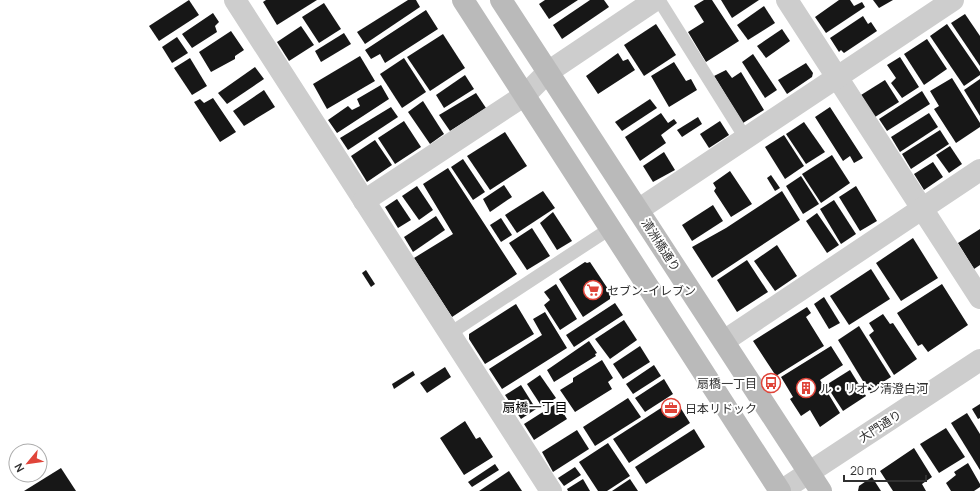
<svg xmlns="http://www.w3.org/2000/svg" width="980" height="491" font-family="Manrope,'Noto Sans JP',sans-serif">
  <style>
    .building { fill: #171717 }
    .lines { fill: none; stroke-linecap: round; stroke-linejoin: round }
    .service { stroke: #cdcdcd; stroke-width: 13 }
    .minor { stroke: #cdcdcd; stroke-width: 22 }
    .tertiary { stroke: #cdcdcd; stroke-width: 22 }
    .secondary { stroke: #bababa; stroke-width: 22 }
    .labels { text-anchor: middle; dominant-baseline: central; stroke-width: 4; stroke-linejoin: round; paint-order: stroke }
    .street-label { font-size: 12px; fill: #303030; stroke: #fff }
    .poi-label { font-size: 12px; fill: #303030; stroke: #fff; text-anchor: start }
    .neighbourhood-label { font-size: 13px; fill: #000; stroke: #fff }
  </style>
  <rect width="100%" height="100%" fill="#fff"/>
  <g class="building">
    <polygon points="189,0 199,15 159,41 149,26"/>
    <polygon points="266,0 317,0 277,25 263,2"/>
    <polygon points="408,0 416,0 420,7 365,44 357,32"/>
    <polygon points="545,0 578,0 549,19 539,4"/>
    <polygon points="590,0 604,0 609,7 562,39 553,25"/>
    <polygon points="704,0 712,0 739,41 706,62 688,32 704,22 694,6"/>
    <polygon points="721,0 759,0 732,18"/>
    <polygon points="839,0 850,0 854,6 862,2 865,7 826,33 815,17"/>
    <polygon points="873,0 893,0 879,8"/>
    <polygon points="324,3 341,29 319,43 302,17"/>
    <polygon points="764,6 775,23 748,40 737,25"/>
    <polygon points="426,10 438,29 385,63 380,54 371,59 365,50"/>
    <polygon points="213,13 219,22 215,26 217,32 192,48 182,34"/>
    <polygon points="965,14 980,36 980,66 951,23"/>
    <polygon points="863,16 868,24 871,22 877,31 844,53 841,50 839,52 830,38"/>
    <polygon points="656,24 676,55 644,76 624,45"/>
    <polygon points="947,24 980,72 980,75 964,86 930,36"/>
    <polygon points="301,26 314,45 289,61 277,42"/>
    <polygon points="782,29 790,41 766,58 757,46"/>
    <polygon points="231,31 244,50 235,56 235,59 211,72 199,52"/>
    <polygon points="344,33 351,44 321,62 315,51"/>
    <polygon points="443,34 465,68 430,91 407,57"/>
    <polygon points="177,37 188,53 172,63 162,47"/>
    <polygon points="927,39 947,69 924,85 904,54"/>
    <polygon points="618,53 623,61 628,59 635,70 598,94 586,76"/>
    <polygon points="753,54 777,90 765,98 742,62"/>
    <polygon points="360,56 375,81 327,109 313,84"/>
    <polygon points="900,57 919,87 902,98 891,83 896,78 887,65"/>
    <polygon points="190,58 207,86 192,95 174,68"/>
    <polygon points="404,58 426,92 402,108 380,74"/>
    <polygon points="674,62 686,81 691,79 697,90 669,107 651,76"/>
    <polygon points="806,63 813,73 812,77 787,94 778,80"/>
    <polygon points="255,67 264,79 227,104 218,93"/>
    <polygon points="726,70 732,78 741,72 764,110 743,123 714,76"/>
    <polygon points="465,75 474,89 444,108 436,95"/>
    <polygon points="952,78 980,123 980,127 956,143 934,109 939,106 930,91"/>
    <polygon points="980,79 980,116 964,90"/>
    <polygon points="885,80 899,102 875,117 861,95"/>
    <polygon points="381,85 389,99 337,133 328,120 348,106 352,110 360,106 357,99"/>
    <polygon points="264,90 275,107 244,126 233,111"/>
    <polygon points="922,91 930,104 887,131 879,119"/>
    <polygon points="476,93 486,108 450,131 439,115"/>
    <polygon points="213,98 236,132 220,142 194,102 200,99 204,103"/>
    <polygon points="650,99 657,108 622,131 615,122"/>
    <polygon points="423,101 444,134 430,144 408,112"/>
    <polygon points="391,107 398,117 348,150 340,138"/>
    <polygon points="830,107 863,158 854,163 850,156 843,161 815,117"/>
    <polygon points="661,113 668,123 674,119 677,123 661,135 666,143 640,161 625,137"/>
    <polygon points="929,113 938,127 900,152 891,137"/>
    <polygon points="698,117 702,124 682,137 677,130"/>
    <polygon points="404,121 421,147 395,164 378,138"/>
    <polygon points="720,121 729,135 709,148 700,134"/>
    <polygon points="804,122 825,152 806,164 786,134"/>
    <polygon points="940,130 949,144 911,169 902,154"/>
    <polygon points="505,132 527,166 490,190 467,156"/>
    <polygon points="784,135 804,166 785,179 765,147"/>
    <polygon points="375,140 392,165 367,182 351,156"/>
    <polygon points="950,146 962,164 949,173 936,155"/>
    <polygon points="664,152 675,170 653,182 643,166"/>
    <polygon points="832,155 850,183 821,203 802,174"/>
    <polygon points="463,159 485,192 473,200 451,167"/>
    <polygon points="933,162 943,177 924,190 914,174"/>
    <polygon points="448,168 517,274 452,317 414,258 453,234 423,184"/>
    <polygon points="730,171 752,204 731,217 714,191 716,188 713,183"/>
    <polygon points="771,175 780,188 775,191 767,178"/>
    <polygon points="801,176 819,204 803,214 786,186"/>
    <polygon points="504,185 512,197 490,212 483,199"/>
    <polygon points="417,186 433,210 419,220 402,196"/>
    <polygon points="856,186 877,221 860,231 839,197"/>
    <polygon points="543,191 555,208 517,233 505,215"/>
    <polygon points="782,191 800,220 712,278 692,247 726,228"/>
    <polygon points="397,199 411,220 398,228 385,207"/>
    <polygon points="834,200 856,234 841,244 820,209"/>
    <polygon points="713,205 723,221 692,241 682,225"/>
    <polygon points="553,212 572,241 557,250 540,223"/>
    <polygon points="817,213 839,245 827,253 806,221"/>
    <polygon points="436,216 445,230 413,252 404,237"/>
    <polygon points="501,218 512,235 501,242 490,225"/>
    <polygon points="532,228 550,256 527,270 509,243"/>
    <polygon points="980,229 980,265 974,269 958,243"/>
    <polygon points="913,238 938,278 901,301 876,263"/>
    <polygon points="777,245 797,276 775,291 754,261"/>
    <polygon points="747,260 768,292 737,312 717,280"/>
    <polygon points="585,262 587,263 590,262 612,295 610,297 610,299 583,317 559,279"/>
    <polygon points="871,269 890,299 849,325 830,296"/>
    <polygon points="366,270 375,284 371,287 362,273"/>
    <polygon points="556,284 577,319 560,330 544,305 550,300 544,292"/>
    <polygon points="942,284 968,325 928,352 922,344 918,346 897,313"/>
    <polygon points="824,297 840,323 829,329 814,304"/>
    <polygon points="615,303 623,315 574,347 566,335"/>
    <polygon points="516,304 534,334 485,364 469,339 469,334"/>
    <polygon points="807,307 811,313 806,317 824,346 776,376 753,341"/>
    <polygon points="545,312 567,348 502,389 489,369 542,335 533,319"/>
    <polygon points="883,314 890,324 893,323 917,359 894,375 869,335 874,331 869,323"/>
    <polygon points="624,320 637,340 610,359 595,339"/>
    <polygon points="859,326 891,377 869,391 838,340"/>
    <polygon points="589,341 597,353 595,354 596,356 554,382 547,370"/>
    <polygon points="640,346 650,362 623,379 613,364"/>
    <polygon points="831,346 843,365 820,380 840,413 820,427 810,410 801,416 790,399 793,397 781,377"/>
    <polygon points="602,360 613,378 608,382 612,389 575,412 560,390 573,382 573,378"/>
    <polygon points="654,365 661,376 633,394 626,384"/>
    <polygon points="445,367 451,377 427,393 420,383"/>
    <polygon points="850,370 866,396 843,411 826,385"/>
    <polygon points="413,371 415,375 394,389 392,384"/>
    <polygon points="540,375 556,398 542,407 527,384"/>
    <polygon points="664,379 673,394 645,412 635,398"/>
    <polygon points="521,385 536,409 521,419 505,395"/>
    <polygon points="628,398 641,417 595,446 583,427"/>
    <polygon points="675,399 690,423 629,463 613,439"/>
    <polygon points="557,403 567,419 534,440 524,424"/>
    <polygon points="980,404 980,418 978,419 972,409"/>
    <polygon points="967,413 980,434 980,470 951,423"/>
    <polygon points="465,421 476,439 480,437 493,457 464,475 440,438"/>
    <polygon points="946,428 965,457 939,473 920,444"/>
    <polygon points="694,429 705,447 646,484 635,467"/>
    <polygon points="577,430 589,449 553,472 542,452"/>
    <polygon points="608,443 630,476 607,491 598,491 579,462"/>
    <polygon points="914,448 932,477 922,484 926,491 893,491 880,471"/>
    <polygon points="968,463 980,484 980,487 974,491 951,491 946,483 956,475 954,472"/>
    <polygon points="495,464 499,470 472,487 468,482"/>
    <polygon points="575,467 581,475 564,486 558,478"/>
    <polygon points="61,468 76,491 24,491"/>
    <polygon points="509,471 522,491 479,491"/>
    <polygon points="872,477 881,491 858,491 859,486"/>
    <polygon points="583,479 590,491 568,491 567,489"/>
    <polygon points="630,479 638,491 612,491"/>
  </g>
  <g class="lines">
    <g class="service">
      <polyline points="659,0 746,139"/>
      <polyline points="449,334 611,228"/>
    </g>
    <g class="minor">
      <polyline points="235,0 551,491"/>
      <polyline points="787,0 980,298"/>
      <polyline points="364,201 525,95"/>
      <polyline points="638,210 953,0"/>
      <polyline points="724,341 980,170"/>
    </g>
    <g class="tertiary">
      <polyline points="525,95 548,72 655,0"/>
      <polyline points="781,491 980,360"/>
    </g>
    <g class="secondary">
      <polyline points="463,0 780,491"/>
      <polyline points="501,0 821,491"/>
    </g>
  </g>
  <defs>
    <g id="supermarket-ring" transform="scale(1)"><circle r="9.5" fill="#fff" stroke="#e04439" stroke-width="1.5"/><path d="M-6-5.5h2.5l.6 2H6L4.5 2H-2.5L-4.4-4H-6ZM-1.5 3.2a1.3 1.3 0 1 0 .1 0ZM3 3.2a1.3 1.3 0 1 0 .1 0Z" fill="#e04439"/></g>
    <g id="bus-ring" transform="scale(1)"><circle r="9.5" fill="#fff" stroke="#e04439" stroke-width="1.5"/><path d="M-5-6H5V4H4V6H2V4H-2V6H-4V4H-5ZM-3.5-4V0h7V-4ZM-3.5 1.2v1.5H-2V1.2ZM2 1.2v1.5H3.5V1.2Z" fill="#e04439"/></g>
    <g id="building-ring" transform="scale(1)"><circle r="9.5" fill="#fff" stroke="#e04439" stroke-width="1.5"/><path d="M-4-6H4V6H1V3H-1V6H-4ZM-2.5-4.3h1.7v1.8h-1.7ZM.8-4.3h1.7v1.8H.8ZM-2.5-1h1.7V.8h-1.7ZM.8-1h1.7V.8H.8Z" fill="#e04439"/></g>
    <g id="office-ring" transform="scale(1)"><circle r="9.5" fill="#fff" stroke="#e04439" stroke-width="1.5"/><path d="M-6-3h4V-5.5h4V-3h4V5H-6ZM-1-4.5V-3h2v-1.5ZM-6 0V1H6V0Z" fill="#e04439"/></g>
  </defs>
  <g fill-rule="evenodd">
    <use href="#supermarket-ring" x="593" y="290"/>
    <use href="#bus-ring" x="771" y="383"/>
    <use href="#building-ring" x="806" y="388"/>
    <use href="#office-ring" x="671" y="408"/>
  </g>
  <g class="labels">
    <g class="street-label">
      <text transform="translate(661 245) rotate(57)">清洲橋通り</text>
      <text transform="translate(880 426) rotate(-33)">大門通り</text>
    </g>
    <g class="poi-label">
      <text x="607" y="290">セブン-イレブン</text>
      <text x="757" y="383" text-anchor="end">扇橋一丁目</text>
      <text x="820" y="388">ル・リオン清澄白河</text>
      <text x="685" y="408">日本リドック</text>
    </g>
    <g class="neighbourhood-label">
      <text x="535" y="407">扇橋一丁目</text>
    </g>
  </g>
  <g transform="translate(28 463) rotate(241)"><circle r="19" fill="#ffffff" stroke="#acacac"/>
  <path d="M0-3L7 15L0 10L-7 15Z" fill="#e04439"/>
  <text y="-6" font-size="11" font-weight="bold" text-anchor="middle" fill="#303030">N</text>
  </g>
  <path d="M844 475v6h82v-6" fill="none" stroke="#303030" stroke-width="2"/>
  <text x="850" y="475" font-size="12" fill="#303030" stroke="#ffffff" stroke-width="3" paint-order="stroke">20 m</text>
</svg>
